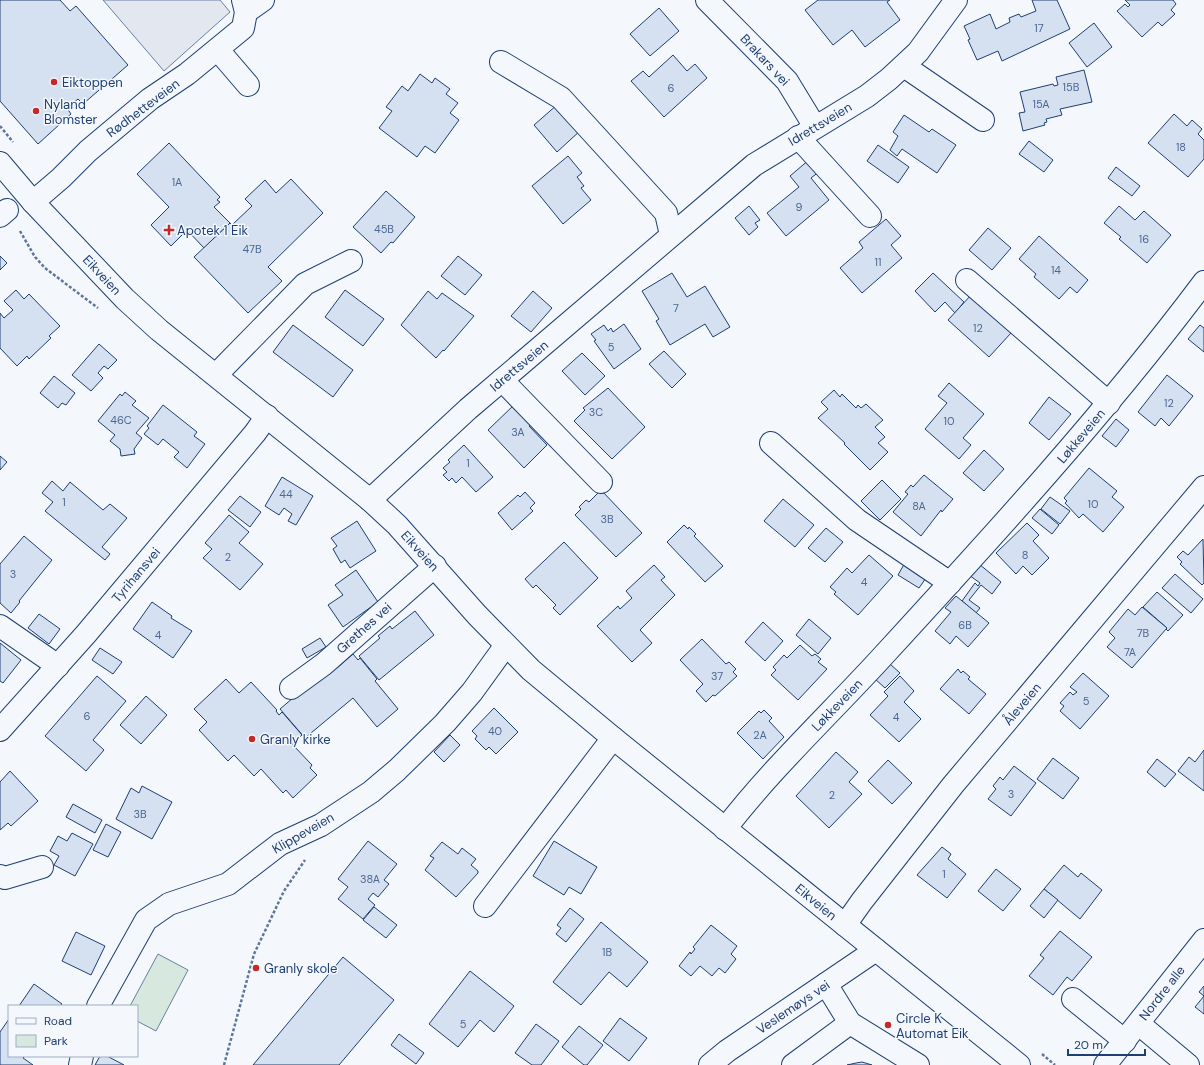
<svg xmlns="http://www.w3.org/2000/svg" width="1204" height="1065" font-family="'DM Sans',sans-serif">
  <style>
    .green { fill: #d7e8df; stroke: #687fa3 }
    .parking { fill: #e3e8f0; stroke: #687fa3 }
    .building { fill: #d5e0f0; stroke: #1d3f73 }
    .lines { fill: none; stroke-linecap: round; stroke-linejoin: round }
    .minor-casing { stroke: #1d3f73; stroke-width: 24 }
    .major-casing { stroke: #1d3f73; stroke-width: 24 }
    .path { stroke: #5e769c; stroke-width: 2.5; stroke-dasharray: 3 2; stroke-linecap: butt }
    .minor { stroke: #f4f7fb; stroke-width: 22 }
    .major { stroke: #f4f7fb; stroke-width: 22 }
    .poi-dot { fill: #c62828; stroke: #f4f7fb; stroke-width: 1.5 }
    .labels { text-anchor: middle; dominant-baseline: central; stroke-width: 3; stroke-linejoin: round; paint-order: stroke }
    .number-label { font-size: 11px; fill: #4b6792 }
    .street-label { font-size: 13px; fill: #1d3f73; stroke: #f4f7fb }
    .poi-label { font-size: 13px; fill: #1d3f73; stroke: #f4f7fb; text-anchor: start }
  </style>
  <rect width="100%" height="100%" fill="#f4f7fb"/>
  <polygon class="green" points="158,954 188,970 156,1031 137,1021 137,1006 130,1006"/>
  <polygon class="parking" points="103,0 220,0 230,12 164,71"/>
  <g class="building">
    <polygon points="0,0 60,0 70,11 76,6 128,65 83,104 78,99 67,108 71,114 38,144 0,101"/>
    <polygon points="818,0 890,0 887,2 900,20 865,47 852,30 833,45 805,10"/>
    <polygon points="1032,0 1057,0 1070,29 1002,61 998,51 977,60 968,40 970,39 964,26 990,14 996,29 1010,22 1009,18 1019,14 1021,17 1036,11"/>
    <polygon points="1125,0 1173,0 1176,4 1171,10 1175,14 1162,26 1158,22 1142,37 1117,11 1125,4 1128,7 1130,5"/>
    <polygon points="659,8 679,31 650,56 630,34"/>
    <polygon points="1094,23 1112,47 1087,67 1069,43"/>
    <polygon points="673,55 687,71 695,64 707,78 664,117 631,81 643,71 649,77"/>
    <polygon points="1084,70 1092,102 1060,109 1062,115 1046,119 1047,122 1044,123 1045,125 1023,131 1019,113 1025,112 1020,92 1053,84 1054,86 1058,85 1056,77"/>
    <polygon points="420,74 432,83 435,78 450,89 446,94 458,103 450,113 459,120 435,153 425,146 417,157 379,128 392,111 386,107 402,86 408,91"/>
    <polygon points="558,104 581,130 557,152 534,125"/>
    <polygon points="1174,114 1187,126 1192,120 1202,129 1198,134 1204,140 1204,159 1188,177 1148,143"/>
    <polygon points="904,115 929,132 932,129 956,145 937,173 902,149 897,156 890,150 898,136 893,132"/>
    <polygon points="1029,141 1053,160 1044,172 1019,154"/>
    <polygon points="169,143 220,197 217,200 220,202 214,207 230,223 204,248 187,230 171,246 151,225 169,207 137,174"/>
    <polygon points="878,145 909,167 898,183 867,161"/>
    <polygon points="568,156 582,173 577,177 584,186 581,188 591,200 563,224 532,186"/>
    <polygon points="810,159 820,171 811,178 829,200 786,236 767,213 799,187 790,176"/>
    <polygon points="1116,167 1140,186 1132,196 1108,178"/>
    <polygon points="291,179 323,213 268,267 282,281 248,313 194,257 228,225 230,223 232,225 252,206 245,199 265,180 276,193"/>
    <polygon points="386,191 415,217 393,243 391,242 381,253 353,227"/>
    <polygon points="749,206 760,220 755,223 758,227 749,235 735,218"/>
    <polygon points="1119,206 1135,220 1144,211 1171,235 1147,263 1119,239 1121,237 1104,223"/>
    <polygon points="886,219 901,236 891,245 902,258 862,293 840,268 863,248 859,242"/>
    <polygon points="988,228 1011,248 992,270 969,250"/>
    <polygon points="1039,236 1088,280 1077,293 1070,287 1059,299 1034,277 1036,274 1019,259"/>
    <polygon points="0,256 7,263 0,270"/>
    <polygon points="458,256 482,275 465,295 441,276"/>
    <polygon points="672,273 687,297 705,286 730,327 713,337 705,324 670,345 656,321 659,319 642,291"/>
    <polygon points="933,273 964,302 955,313 945,302 935,312 915,291"/>
    <polygon points="16,290 24,299 29,294 60,326 49,336 51,338 29,359 27,356 17,366 0,348 0,313 4,318 13,310 4,301"/>
    <polygon points="345,290 384,319 363,346 325,317"/>
    <polygon points="428,291 437,299 442,293 474,316 444,351 443,350 436,358 401,325"/>
    <polygon points="533,291 552,308 531,332 511,316"/>
    <polygon points="972,294 1011,333 989,357 948,320"/>
    <polygon points="624,324 641,349 614,369 594,341 596,340 591,334 604,325 608,331 611,328 613,332"/>
    <polygon points="293,325 353,370 333,397 273,352"/>
    <polygon points="1200,325 1204,328 1204,352 1188,339"/>
    <polygon points="99,344 117,360 108,369 104,366 98,373 103,378 91,391 72,375"/>
    <polygon points="664,351 686,374 672,388 649,364"/>
    <polygon points="582,353 605,376 585,395 562,371"/>
    <polygon points="1167,375 1193,396 1169,426 1161,418 1155,426 1138,412"/>
    <polygon points="54,376 75,393 66,405 62,403 58,408 40,393"/>
    <polygon points="949,383 984,414 963,438 971,445 959,459 925,429 947,403 938,396"/>
    <polygon points="608,388 645,427 612,459 574,421 585,410 583,408"/>
    <polygon points="834,390 840,397 842,394 856,408 858,405 861,408 866,404 883,420 875,427 885,437 878,443 888,452 870,470 844,444 845,443 818,418 828,409 821,402"/>
    <polygon points="125,392 136,401 132,405 149,418 136,433 142,438 134,449 135,454 121,456 120,449 110,441 115,435 98,421 120,394 122,396"/>
    <polygon points="1049,397 1071,414 1049,440 1029,423"/>
    <polygon points="515,404 533,423 529,426 547,445 524,468 488,430"/>
    <polygon points="163,405 197,432 194,436 205,444 187,468 174,457 179,452 163,439 158,445 144,434 149,428 147,426"/>
    <polygon points="1116,419 1129,430 1116,447 1102,436"/>
    <polygon points="464,445 493,477 476,492 462,477 456,483 452,478 449,481 443,475 447,472 443,468 450,462 448,460"/>
    <polygon points="984,450 1004,469 984,491 963,473"/>
    <polygon points="0,456 7,462 0,470"/>
    <polygon points="1089,468 1117,491 1112,497 1124,507 1103,532 1083,514 1079,518 1065,503 1067,501 1064,498"/>
    <polygon points="924,475 953,499 942,512 941,510 921,536 893,512 908,494 905,492 911,485 913,487"/>
    <polygon points="282,477 313,496 296,525 288,521 292,514 284,508 279,515 265,506"/>
    <polygon points="882,480 901,499 880,520 861,501"/>
    <polygon points="52,481 63,491 70,482 103,510 110,504 127,518 102,547 110,554 105,560 45,511 53,502 42,493"/>
    <polygon points="601,490 642,533 616,557 575,515 581,509 579,507 586,500 589,502"/>
    <polygon points="525,492 535,503 530,508 533,511 512,530 498,513 518,495 520,497"/>
    <polygon points="240,496 261,512 250,527 228,510"/>
    <polygon points="1050,497 1070,511 1060,524 1041,509"/>
    <polygon points="783,499 814,525 795,547 764,521"/>
    <polygon points="1040,509 1059,525 1052,534 1032,518"/>
    <polygon points="229,515 249,532 239,543 263,564 240,590 203,558 212,549 205,543"/>
    <polygon points="357,521 376,551 350,568 345,560 341,563 333,549 337,546 331,538"/>
    <polygon points="1027,523 1039,535 1033,541 1049,558 1032,575 1023,566 1016,574 996,553"/>
    <polygon points="684,525 688,529 689,527 696,534 694,536 723,566 705,582 667,542"/>
    <polygon points="826,528 843,542 825,562 808,548"/>
    <polygon points="24,536 52,560 19,601 20,602 11,613 0,603 0,564"/>
    <polygon points="1203,539 1204,583 1202,585 1180,564 1182,562 1177,557 1183,551 1188,555"/>
    <polygon points="564,542 598,578 560,615 553,608 556,605 536,585 533,588 525,579"/>
    <polygon points="869,555 893,576 858,615 834,594 836,592 830,587 847,568 852,573"/>
    <polygon points="906,561 928,575 919,588 898,575"/>
    <polygon points="979,564 1001,582 992,594 981,585 969,600 980,608 976,613 962,601 975,583 978,586 980,583 969,575"/>
    <polygon points="654,565 665,577 661,580 675,595 640,630 652,643 632,662 597,626 618,606 620,609 632,598 626,591"/>
    <polygon points="356,570 378,602 343,627 328,605 343,595 335,585"/>
    <polygon points="1175,574 1203,599 1191,613 1162,588"/>
    <polygon points="1157,592 1183,615 1168,631 1166,629 1167,628 1143,607"/>
    <polygon points="956,596 989,623 968,647 956,636 950,644 935,631 951,612 945,608"/>
    <polygon points="152,602 172,616 171,618 192,631 173,658 133,629"/>
    <polygon points="1142,607 1167,628 1132,668 1107,647 1115,638 1109,632 1128,609 1135,615"/>
    <polygon points="415,611 434,635 379,680 359,656 380,638 378,636 390,626 392,629"/>
    <polygon points="39,614 60,629 49,644 28,628"/>
    <polygon points="809,619 831,638 818,654 796,635"/>
    <polygon points="763,622 783,641 765,661 745,642"/>
    <polygon points="320,638 326,647 307,658 302,649"/>
    <polygon points="702,639 726,664 729,662 736,669 733,672 737,676 715,696 713,695 706,702 696,691 703,684 680,660"/>
    <polygon points="0,643 21,660 3,683 0,681"/>
    <polygon points="800,645 812,656 815,654 821,659 818,662 827,669 798,700 771,675 776,670 773,667 784,655 787,658"/>
    <polygon points="100,648 122,662 113,674 92,660"/>
    <polygon points="353,654 358,660 360,658 377,679 375,681 398,709 377,727 353,698 305,738 280,709 333,664 337,668"/>
    <polygon points="890,664 900,673 885,688 875,679"/>
    <polygon points="958,669 961,673 963,671 970,677 968,679 986,694 969,714 940,689"/>
    <polygon points="1083,673 1109,696 1080,729 1060,711 1064,706 1060,703 1070,692 1073,695 1077,692 1070,687"/>
    <polygon points="97,676 126,701 93,740 104,750 86,771 45,736"/>
    <polygon points="900,676 914,691 904,702 921,719 899,742 870,715 888,696 884,692"/>
    <polygon points="226,679 239,693 251,682 277,710 276,711 279,715 282,712 302,735 292,744 312,765 310,768 317,775 293,798 286,790 283,793 261,769 254,776 234,755 228,761 199,730 207,722 194,709"/>
    <polygon points="146,696 167,715 141,744 120,725"/>
    <polygon points="494,708 518,732 496,754 489,747 486,750 475,739 477,736 472,731"/>
    <polygon points="764,710 772,718 769,721 784,737 763,759 737,733 759,711 761,713"/>
    <polygon points="450,735 460,745 444,762 434,752"/>
    <polygon points="1204,750 1204,791 1178,771 1189,757 1195,762"/>
    <polygon points="836,752 858,772 849,782 862,794 829,828 796,796"/>
    <polygon points="1053,758 1079,778 1063,799 1037,779"/>
    <polygon points="1157,759 1176,774 1165,787 1147,772"/>
    <polygon points="888,760 912,783 892,804 868,781"/>
    <polygon points="1014,766 1036,783 1011,816 988,799 996,789 993,786 1000,777 1003,780"/>
    <polygon points="10,771 38,801 11,826 8,823 0,830 0,782"/>
    <polygon points="142,786 172,802 152,839 116,819 131,788 139,793"/>
    <polygon points="73,804 102,820 95,833 66,817"/>
    <polygon points="106,824 121,832 108,857 93,850"/>
    <polygon points="72,833 93,844 75,876 54,865 59,856 50,851 58,836 67,841"/>
    <polygon points="368,841 397,864 384,880 389,884 378,897 373,893 368,899 375,905 363,919 338,899 348,887 338,879"/>
    <polygon points="554,841 597,867 581,894 569,887 564,895 533,876"/>
    <polygon points="442,842 458,854 462,848 476,859 471,865 478,871 478,873 456,897 425,870 434,858 430,856"/>
    <polygon points="942,847 951,854 948,859 966,874 947,898 917,875"/>
    <polygon points="1064,865 1078,877 1081,873 1102,890 1080,919 1044,889"/>
    <polygon points="996,869 1021,889 1003,911 978,891"/>
    <polygon points="1044,889 1058,900 1044,918 1030,906"/>
    <polygon points="374,907 397,925 386,938 363,920"/>
    <polygon points="570,908 584,919 566,942 556,934 561,928 557,925"/>
    <polygon points="601,922 648,962 627,987 609,972 581,1005 553,982"/>
    <polygon points="711,925 737,946 731,954 736,959 725,973 719,968 712,976 700,966 691,976 679,966 690,952 691,954 695,949 693,947"/>
    <polygon points="1060,931 1092,957 1072,981 1067,977 1053,995 1029,976 1044,958 1040,955"/>
    <polygon points="76,932 105,946 91,975 62,961"/>
    <polygon points="343,957 394,1000 339,1065 253,1065"/>
    <polygon points="470,971 514,1006 494,1032 480,1020 458,1047 429,1024"/>
    <polygon points="34,984 62,1004 60,1006 19,1006"/>
    <polygon points="1204,986 1204,1014 1195,1007 1204,996 1199,992"/>
    <polygon points="620,1018 647,1038 629,1061 603,1041"/>
    <polygon points="9,1019 9,1056 25,1056 23,1058 33,1065 0,1065 0,1032"/>
    <polygon points="536,1024 559,1041 541,1065 532,1065 515,1053"/>
    <polygon points="579,1026 603,1045 587,1065 584,1065 562,1047"/>
    <polygon points="399,1034 424,1053 416,1064 391,1045"/>
    <polygon points="100,1056 107,1056 124,1065 95,1065"/>
    <polygon points="862,1062 872,1065 847,1065 856,1063"/>
  </g>
  <g class="lines">
    <g class="minor-casing">
      <g id="minor">
        <polyline points="707,0 787,81 815,127"/>
        <polyline points="246,12 263,0"/>
        <polyline points="218,50 248,85"/>
        <polyline points="501,62 561,98 666,213 671,235"/>
        <polyline points="904,66 983,120"/>
        <polyline points="798,137 870,216"/>
        <polyline points="33,202 61,178 88,151 150,99 187,74 243,28 246,12 243,0"/>
        <polyline points="0,216 7,210"/>
        <polyline points="967,280 1109,403"/>
        <polyline points="216,375 305,284 351,261"/>
        <polyline points="502,380 601,482"/>
        <polyline points="771,443 857,520 950,583"/>
        <polyline points="370,500 468,409 754,165 867,96 889,79 918,52 956,0"/>
        <polyline points="0,626 58,666"/>
        <polyline points="291,688 324,664 435,566"/>
        <polyline points="0,730 86,634 255,433 267,416"/>
        <path d="M725 829C773 767 830 714 883 656 994 535 1105 414 1204 282"/>
        <polyline points="0,876 5,878 42,867"/>
        <polyline points="485,906 613,738"/>
        <polyline points="845,925 862,901 953,785 1204,487"/>
        <polyline points="826,984 850,1023 918,1065"/>
        <polyline points="1073,999 1125,1041"/>
        <polyline points="98,1006 146,920 169,904 228,884 280,844 321,825 371,792 397,770 445,723 472,692 506,645"/>
        <polyline points="1139,1024 1188,1065"/>
        <polyline points="80,1065 82,1056"/>
        <polyline points="710,1065 727,1051 876,950"/>
        <polyline points="793,1065 850,1023"/>
        <polyline points="1105,1065 1204,940"/>
      </g>
    </g>
    <g class="major-casing">
      <polyline id="major" points="0,163 33,202 125,299 159,330 370,500 397,525 477,615 531,670 613,738 1019,1065"/>
    </g>
    <g class="path">
      <polyline points="0,126 13,142"/>
      <polyline points="20,231 35,257 45,268 98,308"/>
      <polyline points="1042,1054 1055,1065"/>
      <polyline points="224,1065 254,954 284,891 305,860"/>
    </g>
    <use href="#minor" class="minor"/>
    <use href="#major" class="major"/>
  </g>
  <g class="poi-dot">
    <circle cx="54" cy="82" r="4"/>
    <circle cx="36" cy="111" r="4"/>
    <path d="M167 224h4v4h4v4h-4v4h-4v-4h-4v-4h4z"/>
    <circle cx="252" cy="739" r="4"/>
    <circle cx="256" cy="968" r="4"/>
    <circle cx="888" cy="1025" r="4"/>
  </g>
  <g class="labels">
    <g class="number-label">
      <text x="1039" y="28">17</text>
      <text x="1071" y="87">15B</text>
      <text x="671" y="88">6</text>
      <text x="1041" y="104">15A</text>
      <text x="1181" y="147">18</text>
      <text x="177" y="182">1A</text>
      <text x="799" y="207">9</text>
      <text x="384" y="229">45B</text>
      <text x="1144" y="239">16</text>
      <text x="252" y="249">47B</text>
      <text x="878" y="262">11</text>
      <text x="1056" y="270">14</text>
      <text x="676" y="308">7</text>
      <text x="978" y="328">12</text>
      <text x="611" y="347">5</text>
      <text x="1169" y="403">12</text>
      <text x="596" y="412">3C</text>
      <text x="121" y="420">46C</text>
      <text x="949" y="421">10</text>
      <text x="518" y="432">3A</text>
      <text x="468" y="463">1</text>
      <text x="286" y="494">44</text>
      <text x="64" y="502">1</text>
      <text x="1093" y="504">10</text>
      <text x="919" y="506">8A</text>
      <text x="607" y="519">3B</text>
      <text x="1025" y="555">8</text>
      <text x="228" y="557">2</text>
      <text x="13" y="574">3</text>
      <text x="864" y="582">4</text>
      <text x="965" y="625">6B</text>
      <text x="1143" y="633">7B</text>
      <text x="158" y="635">4</text>
      <text x="1130" y="652">7A</text>
      <text x="717" y="676">37</text>
      <text x="1086" y="701">5</text>
      <text x="87" y="716">6</text>
      <text x="896" y="717">4</text>
      <text x="495" y="731">40</text>
      <text x="760" y="735">2A</text>
      <text x="1011" y="794">3</text>
      <text x="832" y="795">2</text>
      <text x="140" y="814">3B</text>
      <text x="944" y="874">1</text>
      <text x="370" y="879">38A</text>
      <text x="607" y="952">1B</text>
      <text x="463" y="1024">5</text>
    </g>
    <g class="street-label">
      <text transform="translate(765 60) rotate(47)">Brakars vei</text>
      <text transform="translate(143 108) rotate(-37)">Rødhetteveien</text>
      <text transform="translate(820 124) rotate(-31)">Idrettsveien</text>
      <text transform="translate(102 275) rotate(47)">Eikveien</text>
      <text transform="translate(519 366) rotate(-40)">Idrettsveien</text>
      <text transform="translate(1081 436) rotate(-50)">Løkkeveien</text>
      <text transform="translate(420 551) rotate(48)">Eikveien</text>
      <text transform="translate(136 575) rotate(-50)">Tyrihansvei</text>
      <text transform="translate(364 628) rotate(-42)">Grethes vei</text>
      <text transform="translate(1022 704) rotate(-50)">Åleveien</text>
      <text transform="translate(837 705) rotate(-46)">Løkkeveien</text>
      <text transform="translate(303 833) rotate(-30)">Klippeveien</text>
      <text transform="translate(816 902) rotate(39)">Eikveien</text>
      <text transform="translate(1162 993) rotate(-52)">Nordre alle</text>
      <text transform="translate(793 1007) rotate(-34)">Veslemøys vei</text>
    </g>
    <g class="poi-label">
      <text x="62" y="82">Eiktoppen</text>
      <text x="44" y="104">Nyland<tspan x="44" dy="15">Blomster</tspan></text>
      <text x="177" y="230">Apotek 1 Eik</text>
      <text x="260" y="739">Granly kirke</text>
      <text x="264" y="968">Granly skole</text>
      <text x="896" y="1018">Circle K<tspan x="896" dy="15">Automat Eik</tspan></text>
    </g>
  </g>
  <rect x="8" y="1005" width="130" height="52" fill="#f4f7fb" stroke="#9eadc5"/>
  <rect x="16" y="1018" width="20" height="6" fill="#f4f7fb" stroke="#9eadc5"/>
  <text x="44" y="1025" font-size="12" fill="#1d3f73">Road</text>
  <rect x="16" y="1035" width="20" height="12" fill="#d7e8df" stroke="#9eadc5"/>
  <text x="44" y="1045" font-size="12" fill="#1d3f73">Park</text>
  <path d="M1068 1049v6h77v-6" fill="none" stroke="#1d3f73" stroke-width="2"/>
  <text x="1074" y="1049" font-size="12" fill="#1d3f73" stroke="#f4f7fb" stroke-width="3" paint-order="stroke">20 m</text>
</svg>
